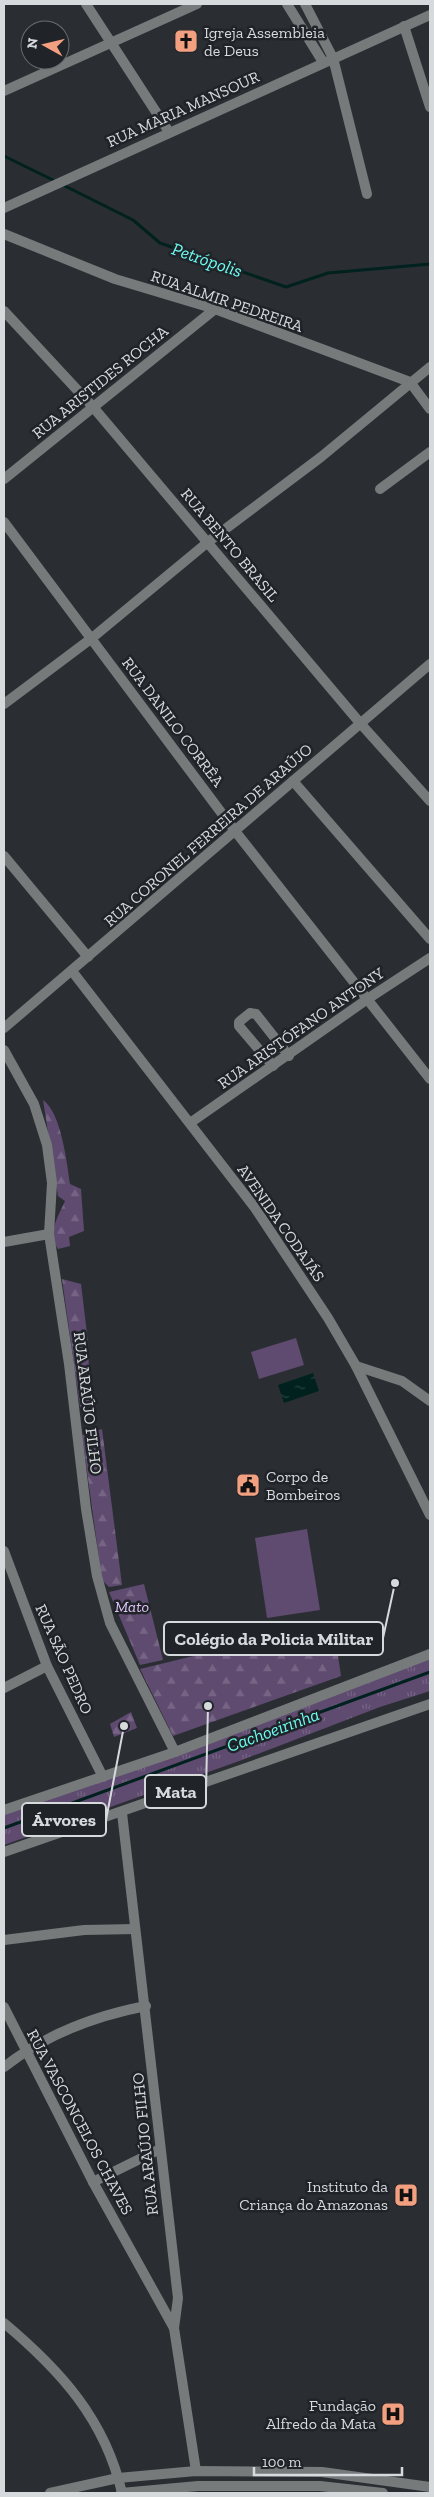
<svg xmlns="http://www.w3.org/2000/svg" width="434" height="2497" font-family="'Zilla Slab',serif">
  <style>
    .green { fill: #5f4a70 }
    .forest { fill: url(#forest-firs) }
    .park { fill: url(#park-tufts) }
    .water { fill: url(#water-ripples) }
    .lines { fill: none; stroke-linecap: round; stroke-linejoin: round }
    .stream { stroke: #01211f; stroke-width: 3 }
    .minor { stroke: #777a7b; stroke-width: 10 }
    .tertiary { stroke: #777a7b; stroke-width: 10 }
    .labels { text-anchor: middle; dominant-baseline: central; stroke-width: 5; stroke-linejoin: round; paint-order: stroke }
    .poi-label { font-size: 16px; fill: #d7dadd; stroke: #202429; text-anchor: start }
    .street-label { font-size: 16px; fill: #d7dadd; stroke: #202429 }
    .park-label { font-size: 16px; font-style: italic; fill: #dfc3f5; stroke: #202429 }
    .water-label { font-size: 18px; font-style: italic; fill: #6dfcf2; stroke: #202429 }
    .leader { fill: none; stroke: #d7dadd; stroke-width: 2 }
    .callout-dot { fill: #d7dadd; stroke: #202429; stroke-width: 2 }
    .callout { fill: #202429; stroke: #d7dadd; stroke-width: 2 }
    .callout-label { font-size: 18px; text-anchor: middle; font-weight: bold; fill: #d7dadd }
  </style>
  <defs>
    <pattern id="forest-firs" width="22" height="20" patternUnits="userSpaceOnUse" patternTransform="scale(1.25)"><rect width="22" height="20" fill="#5f4a70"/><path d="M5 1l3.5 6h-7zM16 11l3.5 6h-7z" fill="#756484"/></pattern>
    <pattern id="park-tufts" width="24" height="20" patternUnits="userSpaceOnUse" patternTransform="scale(1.25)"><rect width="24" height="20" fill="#5f4a70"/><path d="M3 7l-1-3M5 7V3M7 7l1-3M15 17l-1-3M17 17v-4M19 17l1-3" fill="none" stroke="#756484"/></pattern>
    <pattern id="water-ripples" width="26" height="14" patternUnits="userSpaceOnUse" patternTransform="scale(1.25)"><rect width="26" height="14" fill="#01211f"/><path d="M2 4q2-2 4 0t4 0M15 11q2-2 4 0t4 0" fill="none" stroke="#25413f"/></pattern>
  </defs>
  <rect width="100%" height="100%" fill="#2a2e33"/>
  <g class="green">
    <polygon points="296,1338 304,1365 259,1379 251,1352"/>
    <polygon points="307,1529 320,1610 267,1618 255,1538"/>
  </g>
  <g class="forest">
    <path d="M43 1100C61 1112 67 1163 70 1184L81 1189 84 1231 69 1237 70 1246 58 1249C47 1233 58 1217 65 1201L58 1196Z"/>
    <polygon points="62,1279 81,1284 88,1342 90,1405 80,1407"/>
    <polygon points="102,1429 122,1585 109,1587 102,1580 82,1435"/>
    <polygon points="144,1584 163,1660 140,1665 109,1592"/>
    <polygon points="333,1622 341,1676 173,1736 140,1669"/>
    <polygon points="131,1712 137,1728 114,1737 110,1724"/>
  </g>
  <polygon class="park" points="430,1659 430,1691 380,1707 242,1760 4,1845 4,1812"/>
  <polygon class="water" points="313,1373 319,1391 284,1403 278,1385"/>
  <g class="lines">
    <g class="stream">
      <polyline points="4,156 57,182"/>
      <polyline points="63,185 133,220 160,243 286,287 328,273 430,264"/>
      <polyline points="4,1828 430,1672"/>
    </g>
    <g class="minor">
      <polyline points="86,4 169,132"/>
      <polyline points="287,4 323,62"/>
      <polyline points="305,4 333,58 367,194"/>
      <polyline points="404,26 430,107"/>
      <polyline points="4,91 197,4"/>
      <polyline points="4,208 430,15"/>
      <polyline points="4,234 115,279 215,309 410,382 430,409"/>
      <polyline points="4,311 93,407 360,723 430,801"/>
      <polyline points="4,479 215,309"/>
      <polyline points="380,489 430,452"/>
      <polyline points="4,522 235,831 430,1079"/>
      <polyline points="4,704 92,638 208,542 321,457 430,367"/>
      <polyline points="293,781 430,939"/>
      <polyline points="4,856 88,957"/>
      <polyline points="4,1050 34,1104 47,1145 52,1183 49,1234 69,1364 86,1509 97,1576 110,1623 175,1752"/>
      <polyline points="273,1066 239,1026 239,1022 250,1013 256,1014 289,1056"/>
      <polyline points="190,1123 369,998 430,958"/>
      <polyline points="4,1242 49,1234"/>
      <polyline points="356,1366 402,1381 430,1401"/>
      <polyline points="4,1551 47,1666 103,1777"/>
      <polyline points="4,1688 47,1666"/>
      <polyline points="122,1813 178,2298 174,2328 196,2471"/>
      <polyline points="4,1940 84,1930 135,1929"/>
      <polyline points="4,2007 93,2182 174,2328"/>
      <path d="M4 2067C45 2035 94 2016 146 2006"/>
      <polyline points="93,2182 160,2149"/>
      <path d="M4 2323C60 2370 105 2419 122 2493"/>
    </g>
    <g class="tertiary">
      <polyline points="72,971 255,1208 328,1318 356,1366 430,1515"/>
      <polyline points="4,1028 430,664"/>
      <polyline points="4,1810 175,1752 430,1654"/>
      <polyline points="4,1852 430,1704"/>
      <polyline points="50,2493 118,2478 196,2471 322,2472 430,2487"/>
      <polyline points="121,2493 198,2486 320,2486 383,2493"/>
    </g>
  </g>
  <defs>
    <g id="church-square" transform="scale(1.25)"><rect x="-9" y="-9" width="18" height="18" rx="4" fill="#f3a081" stroke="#202429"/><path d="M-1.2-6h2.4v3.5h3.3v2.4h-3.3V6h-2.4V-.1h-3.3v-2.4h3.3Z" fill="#111"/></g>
    <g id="civic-square" transform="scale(1.25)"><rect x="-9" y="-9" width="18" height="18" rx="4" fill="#f3a081" stroke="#202429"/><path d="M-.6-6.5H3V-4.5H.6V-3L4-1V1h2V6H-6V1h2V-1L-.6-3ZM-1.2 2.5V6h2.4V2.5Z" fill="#111"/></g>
    <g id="hospital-square" transform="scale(1.25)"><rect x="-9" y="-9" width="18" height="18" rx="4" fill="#f3a081" stroke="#202429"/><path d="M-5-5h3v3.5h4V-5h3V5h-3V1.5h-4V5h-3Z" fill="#111"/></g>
  </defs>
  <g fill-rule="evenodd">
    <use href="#church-square" x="186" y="41"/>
    <use href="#civic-square" x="248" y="1485"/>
    <use href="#hospital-square" x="406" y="2195"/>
    <use href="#hospital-square" x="393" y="2414"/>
  </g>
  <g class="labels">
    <g class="poi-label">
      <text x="204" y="32">Igreja Assembleia<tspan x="204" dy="18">de Deus</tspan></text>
      <text x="266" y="1476">Corpo de<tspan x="266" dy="18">Bombeiros</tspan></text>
      <text x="388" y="2186" text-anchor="end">Instituto da<tspan x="388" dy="18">Criança do Amazonas</tspan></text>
      <text x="376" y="2405" text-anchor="end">Fundação<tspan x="376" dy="18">Alfredo da Mata</tspan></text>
    </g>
    <g class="street-label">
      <text transform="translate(183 109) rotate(-24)">RUA MARIA MANSOUR</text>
      <text transform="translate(227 301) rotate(19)">RUA ALMIR PEDREIRA</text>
      <text transform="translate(100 382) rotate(-39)">RUA ARISTIDES ROCHA</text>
      <text transform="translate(230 545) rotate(50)">RUA BENTO BRASIL</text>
      <text transform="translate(173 722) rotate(53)">RUA DANILO CORRÊA</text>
      <text transform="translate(208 835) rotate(-41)">RUA CORONEL FERREIRA DE ARAÚJO</text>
      <text transform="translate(301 1028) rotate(-35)">RUA ARISTÓFANO ANTONY</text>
      <text transform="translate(281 1223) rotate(55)">AVENIDA CODAJÁS</text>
      <text transform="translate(88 1403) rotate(83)">RUA ARAÚJO FILHO</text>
      <text transform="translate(64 1659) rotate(66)">RUA SÃO PEDRO</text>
      <text transform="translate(80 2122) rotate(62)">RUA VASCONCELOS CHAVES</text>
      <text transform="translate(145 2144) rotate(-96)">RUA ARAÚJO FILHO</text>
    </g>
    <g class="park-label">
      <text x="132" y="1606">Mato</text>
    </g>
    <g class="water-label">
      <text transform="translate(207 260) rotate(19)">Petrópolis</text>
      <text transform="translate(273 1730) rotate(-20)">Cachoeirinha</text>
    </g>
  </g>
  <path class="leader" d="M395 1583L383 1638M208 1706L206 1791M124 1726L106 1820"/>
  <g class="callout-dot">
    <circle cx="395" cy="1583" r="5"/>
    <circle cx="208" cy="1706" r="5"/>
    <circle cx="124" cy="1726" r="5"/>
  </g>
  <g class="callout">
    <rect x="164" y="1622" width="219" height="33" rx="5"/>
    <rect x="145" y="1775" width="61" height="33" rx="5"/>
    <rect x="22" y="1803" width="84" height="33" rx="5"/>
  </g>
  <g class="callout-label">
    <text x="274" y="1645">Colégio da Policia Militar</text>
    <text x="176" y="1798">Mata</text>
    <text x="64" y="1826">Árvores</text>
  </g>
  <rect width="434" height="2497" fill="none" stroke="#d7dadd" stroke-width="10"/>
  <g transform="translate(45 45) rotate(278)"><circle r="24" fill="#202429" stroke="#696d71"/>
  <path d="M0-4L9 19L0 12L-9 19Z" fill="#f3a081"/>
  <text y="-8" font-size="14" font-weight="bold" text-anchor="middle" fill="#d7dadd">N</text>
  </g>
  <path d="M254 2467v8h148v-8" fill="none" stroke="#d7dadd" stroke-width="2.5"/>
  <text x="262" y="2467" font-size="15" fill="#d7dadd" stroke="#202429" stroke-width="4" paint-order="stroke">100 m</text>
</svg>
